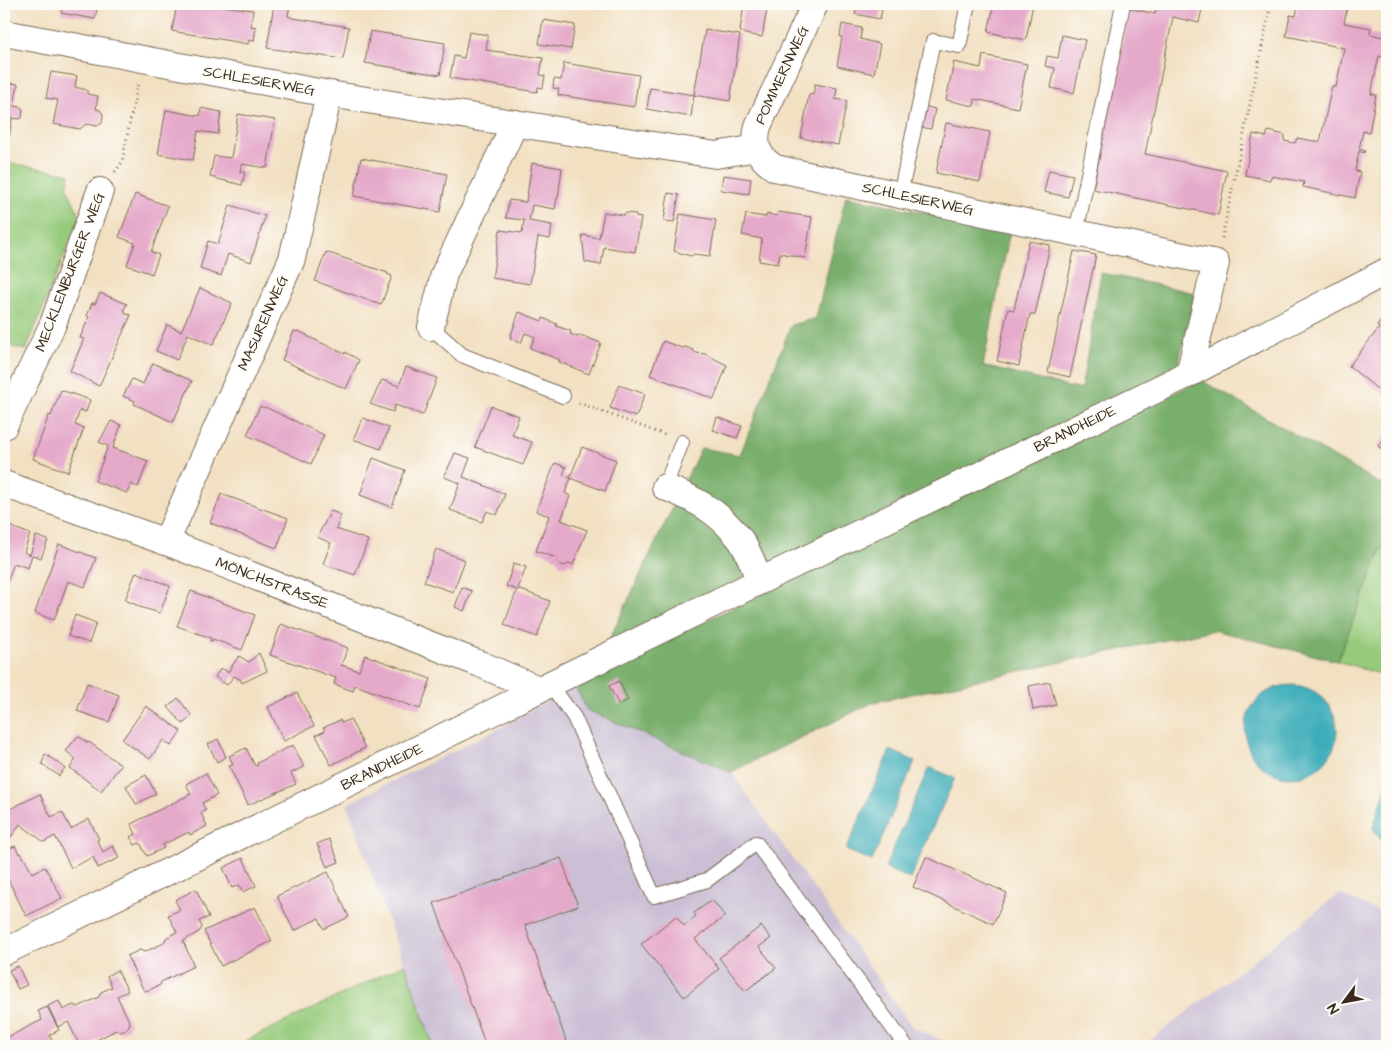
<svg xmlns="http://www.w3.org/2000/svg" width="1391" height="1050" font-family="'Architects Daughter',sans-serif">
  <style>
    .industrial { fill: #cbbfd5 }
    .green { fill: #97cb7c; stroke: #697a4d }
    .forest { fill: #79af6c; stroke: #5a6c45 }
    .water { fill: #3eadba; stroke: #3c6c6c }
    .building { fill: #e5a9ca }
    .lines { fill: none; stroke-linecap: round; stroke-linejoin: round }
    .lane-casing { stroke: #7b6a57; stroke-width: 16 }
    .street-casing { stroke: #7b6a57; stroke-width: 28 }
    .path { stroke: #7b6a57; stroke-width: 3; stroke-dasharray: 1 4; stroke-linecap: butt }
    .lane { stroke: #fff; stroke-width: 14 }
    .street { stroke: #fff; stroke-width: 26 }
    .labels { text-anchor: middle; dominant-baseline: central; stroke-width: 5; stroke-linejoin: round; paint-order: stroke }
    .street-label { font-size: 15px; fill: #3b2a1e; stroke: #fdfcf7 }
  </style>
  <rect width="100%" height="100%" fill="#fdfcf7"/>
  <filter id="ink" filterUnits="userSpaceOnUse"><feTurbulence type="fractalNoise" baseFrequency=".02" numOctaves="2"/><feDisplacementMap in="SourceGraphic" scale="10" xChannelSelector="R" yChannelSelector="G"/><feConvolveMatrix kernelMatrix="1 2 1 2 8 2 1 2 1" color-interpolation-filters="sRGB"/></filter>
  <filter id="wash" filterUnits="userSpaceOnUse"><feTurbulence type="fractalNoise" baseFrequency=".0096" numOctaves="4" result="noise"/><feDisplacementMap in="SourceGraphic" scale="20" xChannelSelector="R" yChannelSelector="G"/><feGaussianBlur stdDeviation="1.12" result="paint"/><feColorMatrix in="noise" values="0 0 0 0 0 0 0 0 0 0 0 0 0 0 0 0 0 1.4 0 .05"/><feComposite in="paint" operator="in"/></filter>
  <g filter="url(#wash)">
    <rect width="100%" height="100%" fill="#f2e0c2"/>
    <g class="industrial">
      <polygon points="574,685 587,710 731,772 912,1027 955,1046 433,1046 347,804 506,725"/>
      <polygon points="1339,894 1387,915 1387,1046 1143,1046"/>
    </g>
    <g class="green">
      <polygon points="4,162 70,174 67,188 80,216 26,350 4,345"/>
      <polygon points="1387,535 1387,676 1337,661"/>
      <polygon points="405,964 433,1046 235,1046"/>
    </g>
    <g class="forest">
      <polygon points="846,196 1010,231 983,366 1081,390 1101,273 1195,293 1176,373 608,642 701,448 740,455 791,325 816,318"/>
      <polygon points="1201,380 1387,488 1387,535 1337,661 1213,630 874,702 731,772 587,710 574,685"/>
    </g>
    <g class="water">
      <circle cx="1291" cy="731" r="46"/>
      <polygon points="890,750 915,761 872,861 846,850"/>
      <polygon points="929,767 955,778 910,879 885,868"/>
      <polygon points="1387,784 1387,850 1373,828"/>
    </g>
    <g id="blocks">
      <g class="building">
        <polygon points="63,4 98,4 95,19 61,13"/>
        <polygon points="177,4 208,4 253,10 251,26 256,27 254,41 249,40 248,44 172,31"/>
        <polygon points="274,4 290,5 288,16 293,18 349,27 343,59 267,48"/>
        <polygon points="744,4 768,4 762,37 745,34 740,31"/>
        <polygon points="857,4 883,4 880,19 855,14"/>
        <polygon points="994,4 1033,4 1026,40 988,32"/>
        <polygon points="1157,4 1203,4 1199,23 1173,17 1145,154 1227,171 1218,215 1093,189 1129,8 1155,14"/>
        <polygon points="1298,4 1348,4 1344,23 1371,28 1370,34 1387,38 1384,57 1379,56 1371,94 1376,95 1369,133 1363,131 1359,149 1365,151 1364,153 1359,151 1355,171 1360,172 1355,198 1303,187 1304,182 1271,176 1270,180 1245,175 1253,134 1266,137 1268,131 1285,135 1284,141 1295,143 1297,138 1320,142 1332,86 1336,87 1344,48 1286,36 1290,15 1296,16"/>
        <polygon points="543,20 575,25 571,49 539,44"/>
        <polygon points="842,24 862,28 860,39 880,44 874,74 837,66 842,37 840,37"/>
        <polygon points="705,30 740,35 730,101 694,95"/>
        <polygon points="370,31 445,43 440,75 365,63"/>
        <polygon points="469,32 488,35 486,50 543,58 540,75 545,76 543,88 538,87 537,92 450,78 454,56 464,58"/>
        <polygon points="1062,35 1085,40 1074,93 1051,88 1055,68 1045,66 1047,56 1058,58"/>
        <polygon points="983,55 1027,64 1018,108 975,99 974,106 946,100 954,62 981,68"/>
        <polygon points="564,63 639,75 634,107 558,95 559,89 553,88 554,79 561,80"/>
        <polygon points="51,72 77,76 75,87 87,90 87,94 98,96 96,109 100,110 103,114 102,123 97,126 86,124 80,129 53,124 58,100 46,98"/>
        <polygon points="4,82 18,84 14,106 21,107 23,110 22,118 19,119 12,118 9,138 4,137"/>
        <polygon points="815,84 837,88 835,99 847,101 838,145 801,138 809,94 813,95"/>
        <polygon points="650,88 694,95 691,117 647,109"/>
        <polygon points="924,106 935,109 931,129 920,127"/>
        <polygon points="201,108 221,112 218,134 198,131 193,160 158,154 166,110 200,116"/>
        <polygon points="238,114 275,120 267,168 241,164 240,172 245,172 242,185 210,177 214,156 231,158"/>
        <polygon points="946,123 990,132 980,182 936,173"/>
        <polygon points="361,158 447,174 440,212 354,196"/>
        <polygon points="532,163 562,168 558,198 557,198 555,209 532,205 529,221 552,225 550,239 538,237 530,284 492,278 500,230 522,233 524,220 506,218 509,200 526,202"/>
        <polygon points="1049,170 1073,175 1068,197 1044,192"/>
        <polygon points="723,175 751,179 749,194 721,190"/>
        <polygon points="668,193 679,195 674,222 664,221"/>
        <polygon points="135,194 168,206 151,252 159,255 152,274 127,265 135,243 119,237"/>
        <polygon points="230,205 265,216 251,262 228,254 221,276 200,269 208,241 218,244"/>
        <polygon points="604,212 623,215 626,213 635,214 636,217 641,218 635,252 604,247 601,265 585,262 582,235 599,238"/>
        <polygon points="778,212 812,217 805,258 780,253 778,264 759,261 762,239 742,235 746,214 766,217 767,214 777,216"/>
        <polygon points="680,214 716,220 710,256 694,254 691,256 674,251"/>
        <polygon points="1029,241 1050,245 1035,315 1030,314 1019,366 997,361 1008,309 1014,310"/>
        <polygon points="1074,251 1096,255 1070,377 1048,372"/>
        <polygon points="326,252 388,273 387,274 392,276 381,305 315,281"/>
        <polygon points="200,288 232,303 213,345 188,334 177,360 156,351 167,325 181,331"/>
        <polygon points="100,293 127,304 124,309 126,314 131,315 99,386 70,371 84,339 80,338 89,317 87,316 92,303 95,304"/>
        <polygon points="519,312 542,321 543,318 557,324 556,326 571,331 570,334 579,337 580,335 601,343 589,374 559,362 560,360 530,348 535,337 525,333 521,343 510,338"/>
        <polygon points="1387,313 1387,397 1349,366 1379,328 1377,326"/>
        <polygon points="294,331 297,332 298,331 307,335 307,336 345,354 345,352 359,360 346,389 282,360"/>
        <polygon points="663,341 682,348 686,347 693,350 696,353 705,354 727,365 714,399 650,375"/>
        <polygon points="153,363 192,381 173,422 134,404 135,401 123,396 132,379 143,384"/>
        <polygon points="406,367 437,378 423,415 395,405 393,412 370,404 382,380 399,386"/>
        <polygon points="619,385 645,394 636,417 610,408"/>
        <polygon points="61,390 90,400 86,412 80,410 75,425 84,428 68,472 33,459 49,415 51,416"/>
        <polygon points="260,406 264,408 265,407 324,435 311,464 247,435"/>
        <polygon points="491,406 519,416 512,435 532,442 523,465 475,447"/>
        <polygon points="717,417 742,426 737,438 713,430"/>
        <polygon points="363,418 389,428 381,449 353,439"/>
        <polygon points="111,421 121,425 113,448 148,461 138,487 131,484 127,493 95,481 108,446 99,442"/>
        <polygon points="1387,434 1387,453 1378,446"/>
        <polygon points="582,447 616,460 605,491 570,478"/>
        <polygon points="455,453 470,458 463,477 505,494 497,515 487,511 482,522 450,510 460,483 444,477"/>
        <polygon points="373,458 405,470 392,507 360,495"/>
        <polygon points="555,463 566,467 563,475 571,478 565,493 570,496 561,520 587,530 573,565 570,563 565,566 559,564 557,558 536,551 549,516 536,511"/>
        <polygon points="221,494 288,518 277,548 210,523"/>
        <polygon points="331,511 341,515 336,529 368,540 355,575 323,564 331,543 317,537"/>
        <polygon points="4,524 30,534 24,552 30,555 36,536 48,540 41,558 32,555 28,568 14,563 6,585 4,584"/>
        <polygon points="59,544 96,558 85,587 68,581 54,620 35,613"/>
        <polygon points="436,549 465,560 453,592 424,582"/>
        <polygon points="514,563 526,567 518,589 550,601 537,637 504,625 517,590 506,586"/>
        <polygon points="136,572 170,586 160,613 136,606 137,605 125,600"/>
        <polygon points="462,587 472,591 464,611 455,607"/>
        <polygon points="191,591 255,615 242,650 213,639 212,641 210,641 211,638 177,626"/>
        <polygon points="75,615 96,623 89,643 68,636"/>
        <polygon points="281,624 348,648 341,665 359,671 365,655 431,679 420,709 355,685 353,691 334,684 336,678 270,655"/>
        <polygon points="259,653 267,671 242,683 240,679 234,676 227,685 215,677 221,668 228,672 239,656 249,662"/>
        <polygon points="619,681 628,700 619,705 609,686"/>
        <polygon points="1050,682 1056,705 1033,710 1029,686"/>
        <polygon points="87,683 119,695 109,722 77,711"/>
        <polygon points="297,693 314,726 284,741 268,707"/>
        <polygon points="178,698 192,716 183,724 168,707"/>
        <polygon points="146,706 181,731 171,746 163,740 150,759 122,740"/>
        <polygon points="350,719 365,748 331,765 316,735 325,731 323,728 340,720 342,723"/>
        <polygon points="78,736 88,743 89,742 121,765 101,791 70,768 76,759 66,751"/>
        <polygon points="218,739 226,757 217,762 208,744"/>
        <polygon points="293,745 304,767 291,773 296,784 248,805 229,766 233,765 229,756 246,748 255,766 258,765 257,763"/>
        <polygon points="45,754 65,768 59,776 42,764"/>
        <polygon points="206,773 217,795 202,803 206,810 201,813 207,826 190,835 189,832 162,845 164,848 147,856 140,843 135,845 130,837 136,834 131,824 191,794 186,784"/>
        <polygon points="146,775 156,794 136,804 126,786"/>
        <polygon points="40,794 51,817 62,812 71,829 89,819 99,839 97,840 103,852 113,846 119,858 98,868 93,857 71,868 55,836 44,842 20,824 6,844 4,842 4,812"/>
        <polygon points="329,839 339,862 327,867 317,844"/>
        <polygon points="15,846 19,854 21,853 32,873 45,867 62,898 26,916 4,871 4,851"/>
        <polygon points="926,857 1007,893 993,924 913,887"/>
        <polygon points="243,858 256,886 243,892 239,885 232,888 223,868"/>
        <polygon points="561,858 578,906 525,925 568,1046 486,1046 434,903"/>
        <polygon points="328,872 349,917 324,929 319,918 294,931 277,896"/>
        <polygon points="196,889 209,917 199,921 202,927 200,931 183,941 194,966 161,982 160,985 149,990 144,991 127,956 140,950 144,952 164,943 166,938 177,932 168,915 180,910 175,900"/>
        <polygon points="712,900 725,916 695,939 719,969 684,997 641,944 676,916 684,926 696,916 694,913"/>
        <polygon points="255,907 272,941 221,966 204,931"/>
        <polygon points="761,926 771,938 759,947 776,968 745,991 719,958"/>
        <polygon points="18,966 27,985 18,989 9,970"/>
        <polygon points="117,970 128,991 117,996 130,1023 127,1029 121,1032 116,1030 95,1041 91,1046 80,1046 68,1022 58,1027 48,1006 59,1001 63,1010 73,1005 78,1007 99,997 101,992 112,987 107,976"/>
        <polygon points="47,1007 59,1030 49,1035 55,1046 4,1046 4,1039 42,1020 38,1011"/>
      </g>
    </g>
  </g>
  <g filter="url(#ink)">
    <use href="#blocks" fill-opacity="0" stroke="#7b6a57" stroke-width="1"/>
    <g class="lines">
      <g class="lane-casing">
        <g id="lane">
          <polyline points="900,195 933,41 959,46 968,4"/>
          <polyline points="1076,233 1123,4"/>
          <polyline points="431,327 462,355 563,396"/>
          <polyline points="665,487 682,442"/>
          <polyline points="550,684 574,717 654,896 707,880 756,843 906,1046"/>
        </g>
      </g>
      <g class="street-casing">
        <g id="street">
          <path d="M815 4 758 126C753 146 758 157 775 168L1216 263 1189 374"/>
          <polyline points="4,33 329,94 716,155 757,148"/>
          <polyline points="431,327 444,274 515,123"/>
          <polyline points="4,426 53,324 100,191"/>
          <polyline points="4,484 166,542 480,664 538,689"/>
          <path d="M665 487C697 500 718 511 740 539 749 551 754 568 760 581"/>
          <polyline points="166,542 292,259 329,94"/>
          <polyline points="4,952 760,581 1189,374 1387,271"/>
        </g>
      </g>
      <g class="path">
        <polyline points="115,172 122,162 138,82"/>
        <polyline points="1222,238 1271,4"/>
        <polyline points="579,403 665,435"/>
      </g>
      <use href="#lane" class="lane"/>
      <use href="#street" class="street"/>
    </g>
  </g>
  <g class="labels">
    <g class="street-label">
      <text transform="translate(782 75) rotate(-65)">POMMERNWEG</text>
      <text transform="translate(259 81) rotate(10)">SCHLESIERWEG</text>
      <text transform="translate(918 199) rotate(12)">SCHLESIERWEG</text>
      <text transform="translate(70 272) rotate(-69)">MECKLENBURGER WEG</text>
      <text transform="translate(263 323) rotate(-66)">MASURENWEG</text>
      <text transform="translate(1075 429) rotate(-26)">BRANDHEIDE</text>
      <text transform="translate(272 583) rotate(21)">MÖNCHSTRASSE</text>
      <text transform="translate(382 767) rotate(-26)">BRANDHEIDE</text>
    </g>
  </g>
  <rect width="1391" height="1050" fill="none" stroke="#fdfcf7" stroke-width="20"/>
  <g transform="translate(1344 1002) rotate(238)" stroke="#fdfcf7" stroke-width="4" paint-order="stroke">
  <path d="M0-4L9 19L0 12L-9 19Z" fill="#3b2a1e"/>
  <text y="-8" font-size="14" font-weight="bold" text-anchor="middle" fill="#3b2a1e">N</text>
  </g>
</svg>
